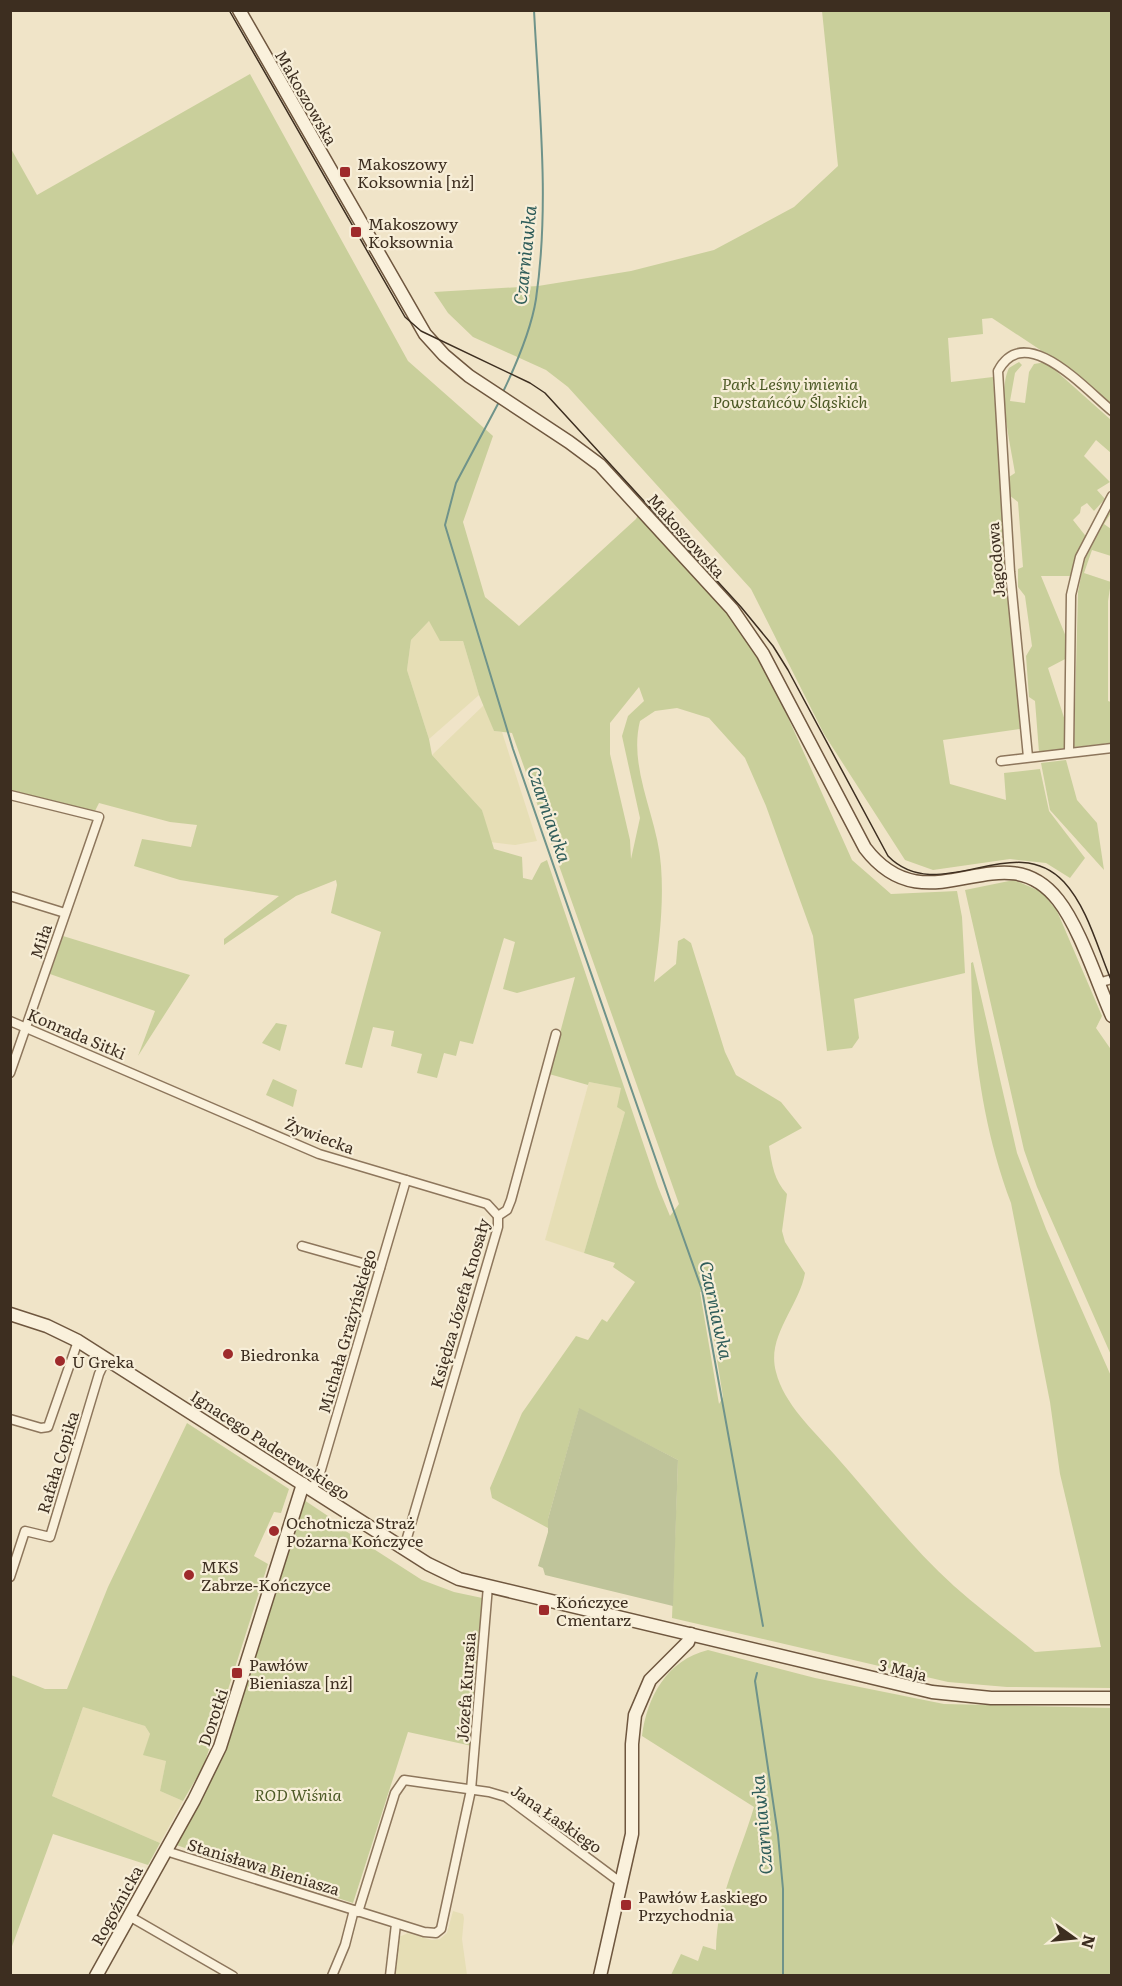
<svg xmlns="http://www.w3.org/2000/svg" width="1122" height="1986" font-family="Literata,serif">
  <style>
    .farmland { fill: #e6deb5 }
    .green { fill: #c9cf9b; fill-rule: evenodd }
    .cemetery { fill: #bfc49a }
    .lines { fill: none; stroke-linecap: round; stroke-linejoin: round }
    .stream { stroke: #6f938a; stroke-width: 2 }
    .street-casing { stroke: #8d765c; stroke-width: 11 }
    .secondary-casing { stroke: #6f573f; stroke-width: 15 }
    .street { stroke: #faf1dc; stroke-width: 8 }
    .secondary { stroke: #faf1dc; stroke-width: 12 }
    .tram { stroke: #3d2e20; stroke-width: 1.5 }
    .poi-dot { fill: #9e2a2b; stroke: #f7eed8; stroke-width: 2 }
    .labels { text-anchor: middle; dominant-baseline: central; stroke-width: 4.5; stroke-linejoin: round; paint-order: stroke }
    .street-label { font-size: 16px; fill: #3d2e20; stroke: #f7eed8 }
    .poi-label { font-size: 16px; fill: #3d2e20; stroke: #f7eed8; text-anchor: start }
    .park-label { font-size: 16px; font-style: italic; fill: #4d5a26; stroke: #f7eed8 }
    .water-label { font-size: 18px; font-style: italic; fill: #2f5d5a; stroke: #f7eed8 }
  </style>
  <rect width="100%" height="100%" fill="#f0e4c8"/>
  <g class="farmland">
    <polygon points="429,621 463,641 479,695 429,739 407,670 411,640"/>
    <polygon points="485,704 494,731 502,732 537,841 515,845 490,842 482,810 432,755"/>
    <polygon points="589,1082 622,1088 625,1112 584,1253 545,1240"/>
    <polygon points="83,1707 145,1726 166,1761 160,1791 183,1801 160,1843 52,1796"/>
    <polygon points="453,1911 463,1914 464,1918 462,1939 467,1975 394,1975 399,1937 408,1933 432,1940 440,1939 447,1933"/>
  </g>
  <g class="green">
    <polygon points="822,11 1111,11 1111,407 1048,355 992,318 982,319 983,334 948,338 951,382 993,377 1020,729 943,740 950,784 1006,800 1004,773 1040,769 1049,811 1085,858 1070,878 1046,863 1010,859 933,870 905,860 824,734 751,589 568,387 546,370 473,337 448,313 434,292 538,286 631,271 714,250 794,207 838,166"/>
    <path d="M250 74 408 361 493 436 463 522 485 597 519 626 636 519 638 515 732 619 755 653 786 713 852 860 891 894 957 891 962 917 965 973 854 999 859 1038 852 1048 827 1051 813 936 766 806 745 758 709 718 677 708 655 711 640 721C628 769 658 818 661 866 664 905 659 943 654 982L676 964 678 941 684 938 691 943 725 1052 736 1075 781 1102 802 1128 769 1146C772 1165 774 1180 787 1194L782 1231 785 1242 805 1273C799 1307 766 1336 776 1372 784 1404 813 1430 834 1454 873 1498 910 1546 954 1586 980 1609 1008 1630 1035 1652L1101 1647 1060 1474 1050 1402 1011 1203C982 1126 972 1045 971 963L973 962 1017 1153 1046 1229 1111 1376V1688L1007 1687 948 1682 672 1618 678 1460 579 1409 548 1519V1528L492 1498 490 1488 522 1413 576 1336 588 1340 602 1319 607 1322 635 1282 613 1267 615 1263 584 1253 625 1112 617 1107 621 1088 589 1082 588 1085 549 1074 575 977 517 993 503 989 515 942 504 938 473 1044 460 1041 456 1056 444 1053 437 1078 417 1073 422 1054 391 1046 394 1031 373 1027 362 1068 345 1064 381 932 331 913 337 885 336 880 296 896 224 945V939L279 896 180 880 134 866 142 839 191 847 197 825 170 822 99 803 95 811 11 791 10 147 37 195ZM429 621 440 641H463L479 695 494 731 512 733 679 1204 670 1216 658 1187 547 860 541 863 532 880 523 878 522 857 494 849 482 810 432 755 429 739 407 670 411 640ZM639 687 644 701 628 716 622 736 640 818 631 859 630 840 610 754V723ZM706 1291 723 1397 719 1404 700 1292Z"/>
    <path d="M1019 362 1022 365 1015 373 1010 401 1025 403 1029 372 1034 364 1046 362 1111 420V453L1096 440 1084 456 1110 482 1097 490 1105 499 1094 511 1087 503 1081 507 1080 513 1073 520 1088 539 1072 576H1041L1069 644V657L1048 668 1069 733 1067 748 1039 752 1035 701 1029 697 1026 656 1032 646 1025 596 1018 587V569L1023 567 1018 502 1009 495V477L1015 473C1011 446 997 392 1009 368Z"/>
    <polygon points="1111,508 1111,513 1104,524 1111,529 1111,556 1092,550 1084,573 1111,582 1108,601 1108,701 1111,702 1111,743 1074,747 1078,592 1084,561"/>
    <polygon points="1066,760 1077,800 1097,823 1104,870 1050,810 1041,763"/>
    <polygon points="1014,880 1042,892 1057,911 1102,1016 1096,1028 1112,1051 1111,1355 1037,1187 1024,1150 965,890"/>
    <polygon points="63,936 190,975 138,1056 155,1011 50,974"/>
    <polygon points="276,1023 287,1025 280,1051 262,1043"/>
    <polygon points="273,1079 297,1090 293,1107 266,1095"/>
    <polygon points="187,1423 289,1489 281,1513 274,1512 254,1556 268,1564 204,1765 183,1801 160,1791 166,1761 143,1755 150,1734 145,1726 83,1707 52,1796 160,1843 148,1865 53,1834 11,1949 11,1675 45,1689 67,1689 108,1587"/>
    <polygon points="304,1500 328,1516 327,1519 422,1580 454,1592 487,1599 472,1746 408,1732 353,1903 176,1845 230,1734"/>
    <path d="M708 1650 815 1678 944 1704 1111 1708V1975H671L681 1954 698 1961 703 1946 716 1950C717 1896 739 1858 754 1807L642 1736C647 1697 667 1660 708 1650Z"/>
  </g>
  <polygon class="cemetery" points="579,1408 678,1460 673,1606 545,1575 543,1568 538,1566 548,1532 548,1519"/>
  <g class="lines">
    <g class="stream">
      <path d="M502 394C516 365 531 331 536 299 550 203 539 107 534 10"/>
      <polyline points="499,402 456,483 445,525 513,749 671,1203 702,1290 763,1626"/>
      <polyline points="757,1673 755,1681 778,1835 783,1889 783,1976"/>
    </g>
    <g class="street-casing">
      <g id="street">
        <polyline points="1069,752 1071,595 1080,557 1112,496"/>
        <path d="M1028 757 1010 572 998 371C1025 320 1086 390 1112 411"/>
        <polyline points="1001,761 1112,748"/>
        <polyline points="10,795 99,817 10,1073"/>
        <polyline points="10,896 65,913"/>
        <polyline points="1098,983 1112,979"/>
        <polyline points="10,1021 319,1154 487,1204 498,1216"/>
        <polyline points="302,1246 380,1268"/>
        <polyline points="10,1419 41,1428 48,1427 78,1341"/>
        <polyline points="312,1490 320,1473 406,1180"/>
        <polyline points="404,1548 498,1227 498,1216 507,1210 511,1200 556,1034"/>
        <polyline points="10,1577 25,1531 50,1537 99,1374 106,1359"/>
        <polyline points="166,1851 424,1932 436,1933 441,1929 471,1790 488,1586"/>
        <polyline points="358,1912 395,1793 404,1780 489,1792 506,1797 616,1879 623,1881"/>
        <polyline points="129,1916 233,1976"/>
        <polyline points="332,1976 345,1945 354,1910"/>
        <polyline points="390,1976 396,1924"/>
      </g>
    </g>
    <g class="secondary-casing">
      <g id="secondary">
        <path d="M239 10 425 334 444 355 469 376 569 442 600 465 732 609 763 654 865 848C928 931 1002 828 1058 900 1080 928 1097 982 1112 1016"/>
        <polyline points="10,1314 47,1326 78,1341 428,1564 459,1579 932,1692 991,1698 1112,1698"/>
        <polyline points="96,1976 194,1800 220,1747 303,1484"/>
        <polyline points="600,1976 632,1834 632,1744 635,1715 650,1680 688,1642 691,1634"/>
      </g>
    </g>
    <use href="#street" class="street"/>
    <use href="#secondary" class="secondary"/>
    <path class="tram" d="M229 10 405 317 421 331 530 383 545 393 741 607 773 646 788 670 888 856C939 908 1014 828 1064 882 1088 908 1098 950 1112 982"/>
  </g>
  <g class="poi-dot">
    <rect x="339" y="166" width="12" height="12" rx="3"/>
    <rect x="350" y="226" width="12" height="12" rx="3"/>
    <circle cx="228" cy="1354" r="6"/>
    <circle cx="60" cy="1361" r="6"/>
    <circle cx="274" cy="1531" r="6"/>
    <circle cx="189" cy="1575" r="6"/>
    <rect x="538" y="1604" width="12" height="12" rx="3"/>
    <rect x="231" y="1667" width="12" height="12" rx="3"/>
    <rect x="620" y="1899" width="12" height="12" rx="3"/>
  </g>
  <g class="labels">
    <g class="street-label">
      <text transform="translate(307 97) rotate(60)">Makoszowska</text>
      <text transform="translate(687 535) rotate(48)">Makoszowska</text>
      <text transform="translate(995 560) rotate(-95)">Jagodowa</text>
      <text transform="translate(40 941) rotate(-71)">Miła</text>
      <text transform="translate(77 1033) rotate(23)">Konrada Sitki</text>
      <text transform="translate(320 1135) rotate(21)">Żywiecka</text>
      <text transform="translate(459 1303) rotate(-74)">Księdza Józefa Knosały</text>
      <text transform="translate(346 1331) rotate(-74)">Michała Grażyńskiego</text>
      <text transform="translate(271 1444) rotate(33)">Ignacego Paderewskiego</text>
      <text transform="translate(57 1462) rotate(-73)">Rafała Copika</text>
      <text transform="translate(903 1669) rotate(13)">3 Maja</text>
      <text transform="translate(465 1687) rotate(-86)">Józefa Kurasia</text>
      <text transform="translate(212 1717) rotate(-71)">Dorotki</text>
      <text transform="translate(557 1818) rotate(35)">Jana Łaskiego</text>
      <text transform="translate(264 1866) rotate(17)">Stanisława Bieniasza</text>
      <text transform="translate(116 1905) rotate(-61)">Rogoźnicka</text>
    </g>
    <g class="poi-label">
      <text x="357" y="163">Makoszowy<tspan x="357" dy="18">Koksownia [nż]</tspan></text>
      <text x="368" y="223">Makoszowy<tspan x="368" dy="18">Koksownia</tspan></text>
      <text x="240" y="1354">Biedronka</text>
      <text x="72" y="1361">U Greka</text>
      <text x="286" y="1522">Ochotnicza Straż<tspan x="286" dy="18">Pożarna Kończyce</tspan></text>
      <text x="201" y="1566">MKS<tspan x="201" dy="18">Zabrze-Kończyce</tspan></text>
      <text x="556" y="1601">Kończyce<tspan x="556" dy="18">Cmentarz</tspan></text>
      <text x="249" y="1664">Pawłów<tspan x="249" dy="18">Bieniasza [nż]</tspan></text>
      <text x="638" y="1896">Pawłów Łaskiego<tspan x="638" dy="18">Przychodnia</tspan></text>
    </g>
    <g class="park-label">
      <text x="790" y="383">Park Leśny imienia<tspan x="790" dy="18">Powstańców Śląskich</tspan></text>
      <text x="298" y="1794">ROD Wiśnia</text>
    </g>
    <g class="water-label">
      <text transform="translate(524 255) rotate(-84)">Czarniawka</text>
      <text transform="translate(550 814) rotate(71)">Czarniawka</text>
      <text transform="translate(717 1310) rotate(78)">Czarniawka</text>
      <text transform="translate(761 1825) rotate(-95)">Czarniawka</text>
    </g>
  </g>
  <rect width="1122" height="1986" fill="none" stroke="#3d2e20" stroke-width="24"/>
  <g transform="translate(1074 1938) rotate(105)" stroke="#f7eed8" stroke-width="4.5" paint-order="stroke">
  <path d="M0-4.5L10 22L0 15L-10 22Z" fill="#3d2e20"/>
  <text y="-9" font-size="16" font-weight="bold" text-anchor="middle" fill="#3d2e20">N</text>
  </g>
</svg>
